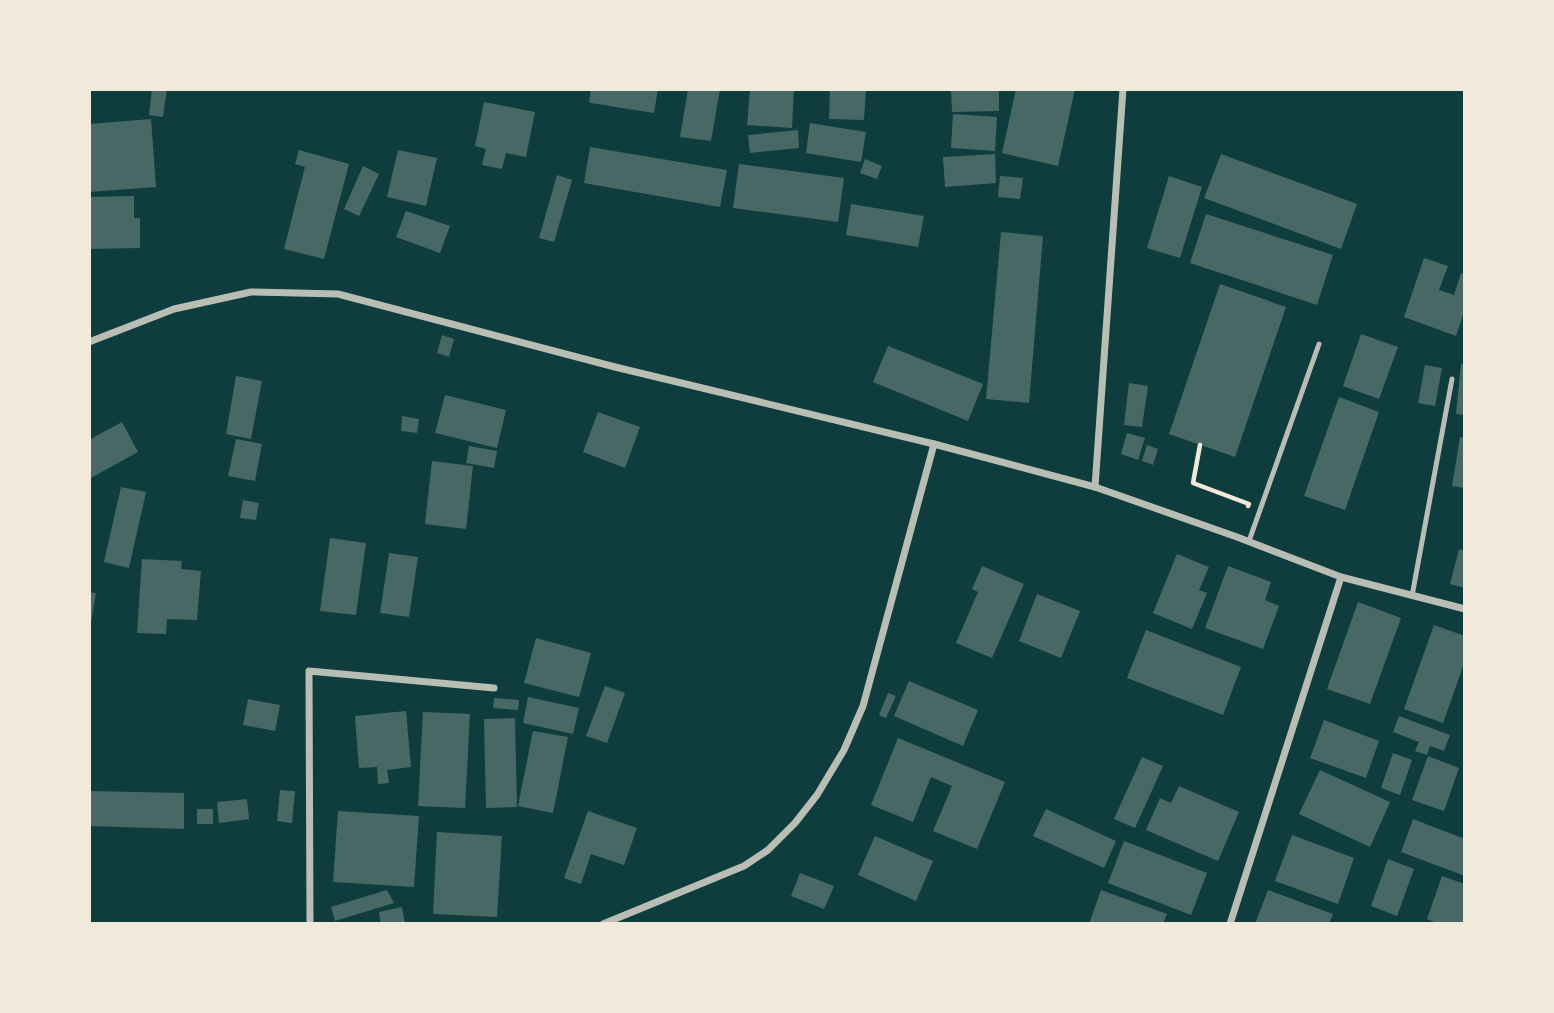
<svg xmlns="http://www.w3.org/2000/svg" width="1554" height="1013" font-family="Commissioner,sans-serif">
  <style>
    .building { fill: #486865 }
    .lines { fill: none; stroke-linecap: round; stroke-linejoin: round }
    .path { stroke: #f1e9da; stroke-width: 4.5 }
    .service { stroke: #b8beb3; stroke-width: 5 }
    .minor { stroke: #b8beb3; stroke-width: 7 }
  </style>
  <rect width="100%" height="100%" fill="#0f3d3e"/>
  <g class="building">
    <polygon points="152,89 167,89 163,117 149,115"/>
    <polygon points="591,89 658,89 654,113 591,103 589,102"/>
    <polygon points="688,89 720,89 711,141 680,137"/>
    <polygon points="750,89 794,89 792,128 747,125"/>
    <polygon points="830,89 866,89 864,120 829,119"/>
    <polygon points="951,89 999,89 999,111 952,112"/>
    <polygon points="1016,89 1075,89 1058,166 1002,153"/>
    <polygon points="484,102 535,112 526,157 506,153 502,169 482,165 486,149 475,146"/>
    <polygon points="953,114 997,117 995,151 951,148"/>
    <polygon points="151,119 156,187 89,192 89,124"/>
    <polygon points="810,123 866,132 861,162 806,153"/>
    <polygon points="798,130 799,148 750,153 748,135"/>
    <polygon points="590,147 727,170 720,207 584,183"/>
    <polygon points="299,150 349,164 324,259 284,249 305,167 295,164"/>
    <polygon points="398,150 437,158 426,206 387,197"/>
    <polygon points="995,154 996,183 945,187 943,157"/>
    <polygon points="1221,154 1357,204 1341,249 1204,198"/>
    <polygon points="865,159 882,166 877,179 860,173"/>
    <polygon points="739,164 844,178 838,222 733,208"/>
    <polygon points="363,166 379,174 359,216 344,209"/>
    <polygon points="557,175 572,180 554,242 539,238"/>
    <polygon points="1000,176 1023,178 1020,199 998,197"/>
    <polygon points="1169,176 1202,187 1180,258 1147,248"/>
    <polygon points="134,196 134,218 140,218 140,248 89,249 89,197"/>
    <polygon points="851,204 924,216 918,247 846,235"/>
    <polygon points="406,211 450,226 440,253 396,237"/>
    <polygon points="1206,214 1333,255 1317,305 1190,263"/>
    <polygon points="1001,232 1043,236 1029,403 986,399"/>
    <polygon points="1424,258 1448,266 1439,290 1454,295 1461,273 1465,274 1465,309 1456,336 1404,317"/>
    <polygon points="1220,284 1286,307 1235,457 1169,434"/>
    <polygon points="1361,334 1398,347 1379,399 1343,386"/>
    <polygon points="442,335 454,339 449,357 437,353"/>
    <polygon points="888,346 983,384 968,421 873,382"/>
    <polygon points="1461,364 1465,364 1465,415 1456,414"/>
    <polygon points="1425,365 1442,368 1435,406 1418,403"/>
    <polygon points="236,376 262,381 251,439 226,434"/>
    <polygon points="1129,383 1148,386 1142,427 1124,425"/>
    <polygon points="445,395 506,410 497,448 435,433"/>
    <polygon points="1339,397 1379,412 1345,510 1304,496"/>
    <polygon points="598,412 640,427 625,468 583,452"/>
    <polygon points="402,416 419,419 417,433 401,431"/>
    <polygon points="122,422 138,452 89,479 89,440"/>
    <polygon points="1127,433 1145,438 1138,460 1121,454"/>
    <polygon points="1460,437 1465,438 1465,488 1452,486"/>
    <polygon points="236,439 262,444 255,481 228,476"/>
    <polygon points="1147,445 1158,449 1153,465 1142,461"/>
    <polygon points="469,446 497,451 494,468 466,463"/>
    <polygon points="432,461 473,466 466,529 425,524"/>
    <polygon points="121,487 146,492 129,568 104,562"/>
    <polygon points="243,500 259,503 256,520 240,518"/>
    <polygon points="330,538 366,543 356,615 320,611"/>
    <polygon points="1459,549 1465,551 1465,588 1450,584"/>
    <polygon points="389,553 418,557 409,617 380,613"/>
    <polygon points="1177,554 1209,567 1199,590 1207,593 1192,629 1153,613"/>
    <polygon points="142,559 182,561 181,569 201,571 197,620 167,619 166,634 137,633"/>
    <polygon points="982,566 1024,584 992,658 956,643 978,592 972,589"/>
    <polygon points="1228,566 1271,582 1265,600 1279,606 1263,649 1205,628"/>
    <polygon points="89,592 96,593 91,622 89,622"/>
    <polygon points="1037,594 1080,611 1061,658 1019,641"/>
    <polygon points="1358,602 1401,618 1370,704 1327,689"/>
    <polygon points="1434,625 1465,636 1465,661 1443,723 1404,709"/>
    <polygon points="1146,630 1241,667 1223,715 1127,678"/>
    <polygon points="536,638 591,653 579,697 524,683"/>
    <polygon points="909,681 978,710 963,746 894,716"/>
    <polygon points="605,686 625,693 607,743 586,736"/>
    <polygon points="888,693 896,696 886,718 879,715"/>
    <polygon points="528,697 579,708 573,734 523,723"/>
    <polygon points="494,698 519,700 518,710 493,708"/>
    <polygon points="248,699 280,705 275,731 243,725"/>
    <polygon points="406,711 411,767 387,770 389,783 378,784 377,767 359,768 355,716"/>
    <polygon points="423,712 470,714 465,808 418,806"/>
    <polygon points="1399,716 1450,735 1444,751 1430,746 1427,755 1415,751 1419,742 1393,732"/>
    <polygon points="515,718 517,807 486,808 484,719"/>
    <polygon points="1324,720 1379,741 1366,778 1310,758"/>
    <polygon points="533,731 568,737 553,813 518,806"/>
    <polygon points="898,738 1005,782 977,849 933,831 952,786 931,777 913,822 871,805"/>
    <polygon points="1393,753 1412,760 1400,795 1381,788"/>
    <polygon points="1428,756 1459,768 1444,811 1412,800"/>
    <polygon points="1142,757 1163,766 1135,828 1114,819"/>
    <polygon points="1320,770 1390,802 1370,847 1299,814"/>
    <polygon points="1179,786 1239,812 1218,861 1146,830 1160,798 1171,803"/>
    <polygon points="280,790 295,791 292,823 277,821"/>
    <polygon points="89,791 184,793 184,829 89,826"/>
    <polygon points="247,799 249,819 219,823 217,802"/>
    <rect x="197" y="809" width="16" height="15"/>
    <polygon points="1046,809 1116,841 1104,868 1033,836"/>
    <polygon points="338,811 419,816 414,887 333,882"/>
    <polygon points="588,811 637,828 624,865 591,854 581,884 564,878"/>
    <polygon points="1413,819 1465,839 1465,876 1401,852"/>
    <polygon points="437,832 502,836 497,917 433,914"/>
    <polygon points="1292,835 1354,858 1338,904 1275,881"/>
    <polygon points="875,836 933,861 916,901 858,875"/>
    <polygon points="1124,841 1207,873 1191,915 1108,883"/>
    <polygon points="1388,859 1414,869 1397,916 1371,906"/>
    <polygon points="800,873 834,886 824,909 791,896"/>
    <polygon points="1442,876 1465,884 1465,924 1439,924 1427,919"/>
    <polygon points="387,890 394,903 335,921 331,907"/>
    <polygon points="1101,890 1167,914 1163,924 1089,924"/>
    <polygon points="1268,890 1333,914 1329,924 1255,924"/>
    <polygon points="402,907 405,924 381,924 379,912"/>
  </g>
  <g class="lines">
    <polyline class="path" points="1200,445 1193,483 1249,504 1248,506"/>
    <g class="service">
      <polyline points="1249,541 1319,344"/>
      <polyline points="1412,596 1452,379"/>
    </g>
    <g class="minor">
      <polyline points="89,342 174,309 251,292 338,294 615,367 934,444 1095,487 1237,537 1341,577 1465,609"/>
      <polyline points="1095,487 1123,89"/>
      <polyline points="310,924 309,671 494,688"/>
      <polyline points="603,924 744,866 768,850 795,823 817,795 844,750 863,706 934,444"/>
      <polyline points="1230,924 1341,577"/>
    </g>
  </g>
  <rect width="1554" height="1013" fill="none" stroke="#f1e9da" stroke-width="182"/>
</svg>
